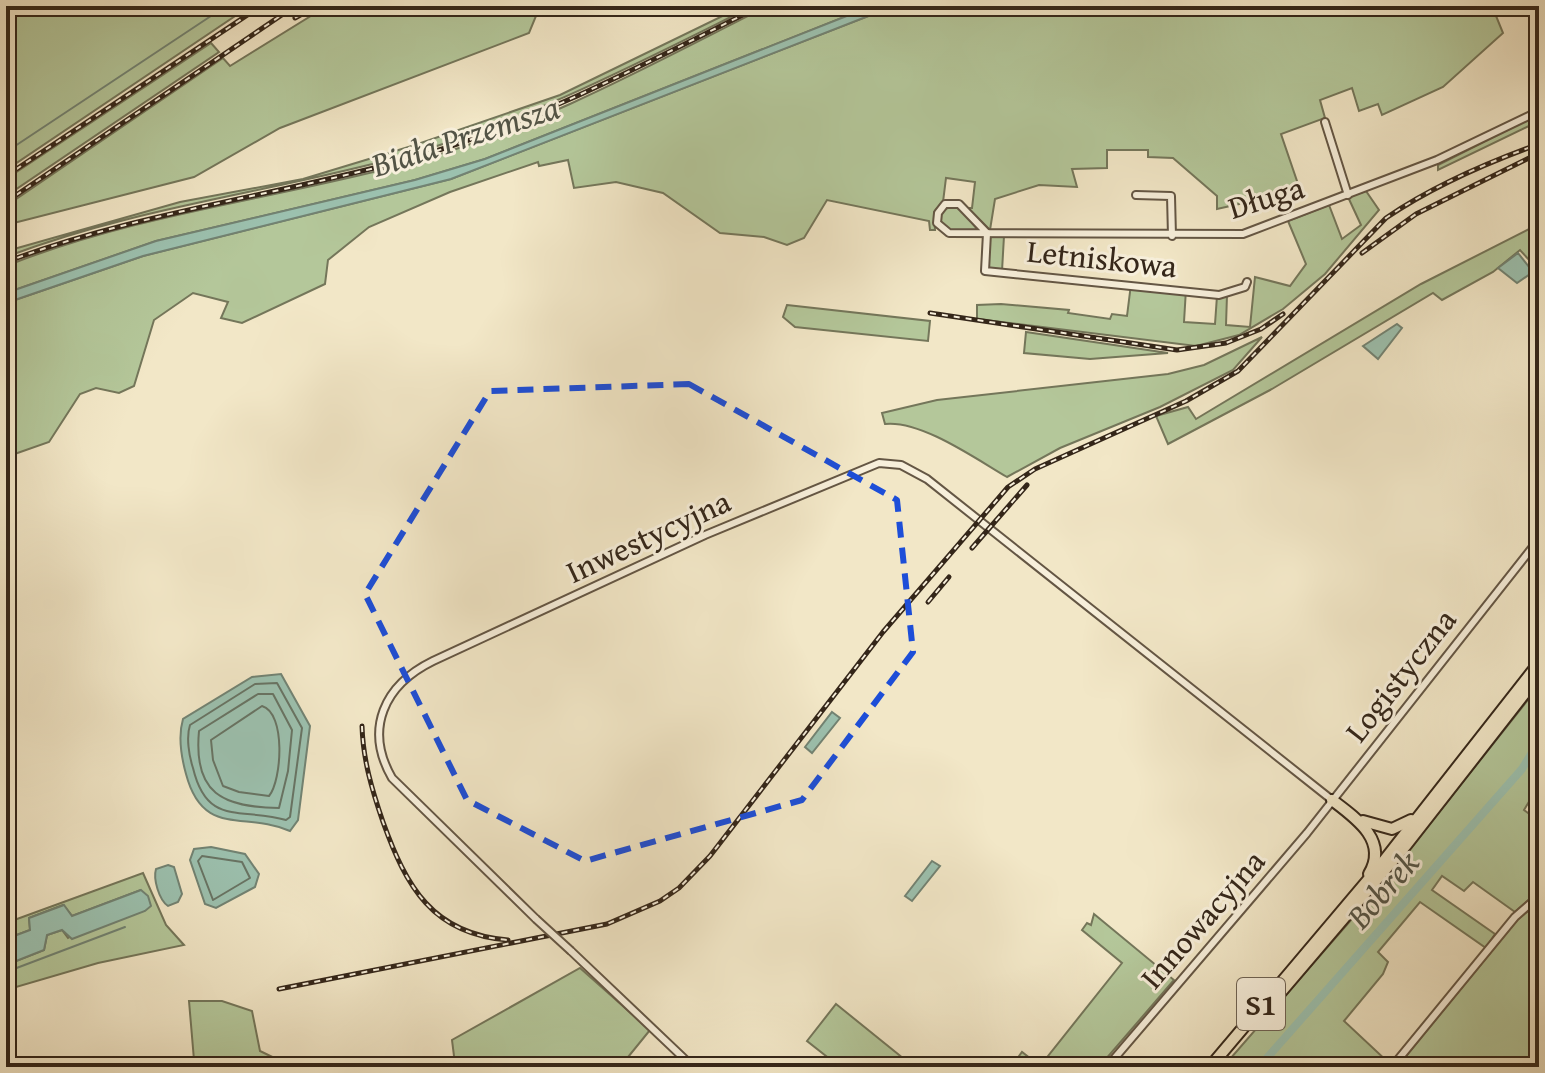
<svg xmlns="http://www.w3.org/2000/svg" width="1545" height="1073" font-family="'Gentium Book Plus',serif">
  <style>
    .green { fill: #b4c79a; stroke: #74765a; stroke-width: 2 }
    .water { fill: #9cc1af; stroke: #728373; stroke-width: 2 }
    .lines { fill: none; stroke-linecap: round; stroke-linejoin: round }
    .shore { stroke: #687464; stroke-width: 2 }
    .stream { stroke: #728373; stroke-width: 2 }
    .river { stroke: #9cc1af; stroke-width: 8 }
    .minor-casing { stroke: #645644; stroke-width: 10 }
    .highway-casing { stroke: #342619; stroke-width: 14 }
    .minor { stroke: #f7efdb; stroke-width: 6 }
    .highway { stroke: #f2e7c7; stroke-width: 10 }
    .rail-casing { stroke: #342619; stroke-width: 5 }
    .rail { stroke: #f7efdb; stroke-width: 2; stroke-dasharray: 6; stroke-linecap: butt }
    .minor-bridge-casing { stroke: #645644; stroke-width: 10; stroke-linecap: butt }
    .minor-bridge { stroke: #f7efdb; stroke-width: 6 }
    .marked { fill: none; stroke: #1d4ed8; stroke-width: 6; stroke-dasharray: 16 10; stroke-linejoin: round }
    .labels { text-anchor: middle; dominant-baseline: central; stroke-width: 6; stroke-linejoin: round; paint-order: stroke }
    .shield { fill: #f7efdb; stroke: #6e6253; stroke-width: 2 }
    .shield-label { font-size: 30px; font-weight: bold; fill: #342619 }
    .street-label { font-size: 32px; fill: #342619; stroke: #f7efdb }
    .water-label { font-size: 34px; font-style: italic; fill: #535446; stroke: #f7efdb }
  </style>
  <rect width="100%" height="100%" fill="#f2e7c7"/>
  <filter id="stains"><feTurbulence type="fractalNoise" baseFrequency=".0025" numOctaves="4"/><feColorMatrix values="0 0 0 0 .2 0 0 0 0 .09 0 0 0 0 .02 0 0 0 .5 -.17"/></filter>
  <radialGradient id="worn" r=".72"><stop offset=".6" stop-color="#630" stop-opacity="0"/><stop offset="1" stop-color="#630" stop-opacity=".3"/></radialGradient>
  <g class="green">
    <polygon points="6,6 250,6 6,170"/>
    <polygon points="327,6 382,6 386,12 396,6 552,6 538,11 529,33 280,128 194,177 6,225 6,206 223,58 230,66"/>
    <path d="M743 6H753C640 62 528 121 407 155 274 192 135 207 6 257V248L14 249 180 202 303 179 415 145 560 95Z"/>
    <path d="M768 6H872L485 159 415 180 156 241 6 293V266C141 212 285 198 424 159 545 124 656 62 768 6Z"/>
    <polygon points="894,6 1492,6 1503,33 1443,87 1382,115 1378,104 1359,111 1352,88 1320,100 1325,118 1281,134 1298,184 1257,200 1217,209 1217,196 1173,158 1148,157 1148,150 1107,150 1107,168 1072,169 1077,187 1039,185 995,199 990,230 968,208 972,208 975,182 946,178 943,202 934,212 935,230 930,230 929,221 827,200 804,238 787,245 764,237 720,233 663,193 616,182 574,188 568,160 539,166 538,162 450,192 369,227 328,260 325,284 242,323 221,318 228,302 193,293 154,320 134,386 119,393 96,388 80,394 49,442 6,457 6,303 143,256 451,179"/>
    <polygon points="211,43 219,52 6,196 6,179"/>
    <polygon points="1539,114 1539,121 1438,170 1438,165"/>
    <polygon points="1366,191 1379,210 1325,274 1283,309 1239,335 1196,346 977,319 977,305 1001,304 1069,310 1068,313 1110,319 1112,314 1127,316 1131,284 1186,289 1184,322 1215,324 1217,296 1227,295 1226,325 1250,327 1255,277 1290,286 1306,264 1288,221 1329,205 1342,239 1361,225 1348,197"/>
    <polygon points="953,205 959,207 978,230 949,230 941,224 941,212"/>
    <polygon points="1539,224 1539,254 1530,261 1520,250 1493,272 1442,300 1433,293 1272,389 1168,444 1156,416 1188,407 1196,419 1421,284"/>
    <polygon points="988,235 1004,236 1002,271 987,269"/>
    <polygon points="787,305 930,321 928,341 795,327 783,317"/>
    <polygon points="1026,332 1168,353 1090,359 1024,353"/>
    <path d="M1262 337 1233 370 1160 407 1060 448 1007 477C976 459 921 420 885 424L882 413 937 400 1168 374 1204 365Z"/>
    <polygon points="1539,686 1539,804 1530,800 1524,810 1539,821 1539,891 1515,912 1473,882 1464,891 1442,876 1432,890 1495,934 1486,948 1420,902 1378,952 1388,962 1383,974 1344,1021 1389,1063 1385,1067 1223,1067 1378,889"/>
    <polygon points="143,873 166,925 184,945 98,963 6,990 6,965 44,950 47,935 62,930 68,938 141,890 72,916 63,905 29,918 30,930 6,939 6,923"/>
    <polygon points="1539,902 1539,1067 1397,1067 1517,920"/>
    <polygon points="1094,914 1174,980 1099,1067 1011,1067 1022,1052 1035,1062 1044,1061 1122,963 1082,930 1087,923 1091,925"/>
    <polygon points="580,968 650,1030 620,1067 377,1067 455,1064 452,1040"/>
    <polygon points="189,1001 222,1001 252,1011 260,1051 293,1067 55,1067 194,1060"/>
    <polygon points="836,1004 914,1067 840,1067 807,1041"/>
  </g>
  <g class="water">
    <polygon points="872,6 894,6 451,179 143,256 6,303 6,293 156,241 415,180 485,159"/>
    <polygon points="1518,253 1533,272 1517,283 1498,268"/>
    <polygon points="1397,324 1402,328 1378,359 1363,346"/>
    <path d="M281 674 310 726 298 820 290 831C244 811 203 838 186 774 181 756 178 736 183 719L252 677Z"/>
    <polygon points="832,712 840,718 812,753 805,747"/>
    <polygon points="211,847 245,854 259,874 255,887 216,908 205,904 190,860 194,849"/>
    <polygon points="932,861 940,866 912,901 905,896"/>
    <path d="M168 865 174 867 182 894 178 902 168 906C159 900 153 879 156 869Z"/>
    <polygon points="141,890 148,896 151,906 145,911 72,939 62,930 47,935 44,950 6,965 6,939 30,930 29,918 64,905 72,916"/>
  </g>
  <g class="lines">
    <g class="shore">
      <path d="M277 683 302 728 290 817 286 820C241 807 207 827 193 768 189 756 186 737 190 725L255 684Z"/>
      <path d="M258 694H273L292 730 288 771 279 808C223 807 193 794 199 731Z"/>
      <path d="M262 706C286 713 282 780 269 796L239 792 223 786 213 760 211 740Z"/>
      <polygon points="202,856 242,862 250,878 213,900 198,861"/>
    </g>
    <g class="stream">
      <polyline points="6,152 226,6"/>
      <polyline points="6,972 125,927"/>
    </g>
    <polyline class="river" points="1259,1067 1522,769 1539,741"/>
    <g class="minor-casing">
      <g id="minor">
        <polyline points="1325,122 1348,195"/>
        <polyline points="1136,195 1171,196 1172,236"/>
        <polyline points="987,233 959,204 945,204 938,213 937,223 949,233 1243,234 1437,160 1539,111"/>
        <polyline points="987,233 985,271 1219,295 1245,287 1247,282"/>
        <path d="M536 919 392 778C364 729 384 685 433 661L705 535 879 463 901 465 927 479 1332 800"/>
        <polyline points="571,951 693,1067"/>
        <polyline points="1107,1067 1307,833 1539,539"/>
        <polyline points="1392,1067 1515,917 1539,896"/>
      </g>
    </g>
    <g class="highway-casing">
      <g id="highway">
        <path d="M1332 800C1356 818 1389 841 1369 874"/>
        <polyline points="1363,821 1392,829 1411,820"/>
        <polyline points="1275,999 1407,844 1539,675"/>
        <polyline points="1210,1067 1379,867 1539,663"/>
      </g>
    </g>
    <use href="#minor" class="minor"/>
    <use href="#highway" class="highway"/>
    <g class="rail-casing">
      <g id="rail">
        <polyline points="295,18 316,6"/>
        <polyline points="6,176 261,6"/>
        <polyline points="6,202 295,6"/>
        <polyline points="1362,253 1416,214 1535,155"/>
        <path d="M6 262C141 211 284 195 423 155 541 120 651 60 761 6"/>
        <polyline points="930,313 1177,350 1226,343 1261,329 1283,314"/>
        <polyline points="972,548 1027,485"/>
        <polyline points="928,602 949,577"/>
        <path d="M362 726C363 760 372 790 383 822 406 886 432 934 508 940"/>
        <path d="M279 989 607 924 660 901 679 888 710 856 883 632 1008 487 1035 469 1186 401 1238 371 1386 218C1433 186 1486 163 1539 144"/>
      </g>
    </g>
    <use href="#rail" class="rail"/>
    <g class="minor-bridge-casing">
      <polyline id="minor-bridge" points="536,919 571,951"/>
    </g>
    <use href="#minor-bridge" class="minor-bridge"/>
  </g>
  <path class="marked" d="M689 384 897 500 913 652 802 800 585 861 467 800 365 594 490 391Z"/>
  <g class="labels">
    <rect class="shield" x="1237" y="978" width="48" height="52" rx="6"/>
    <g class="shield-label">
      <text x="1261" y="1004">S1</text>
    </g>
    <g class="street-label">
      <text transform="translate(1266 197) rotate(-17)">Długa</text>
      <text transform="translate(1102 258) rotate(6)">Letniskowa</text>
      <text transform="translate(648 536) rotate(-25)">Inwestycyjna</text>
      <text transform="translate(1400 675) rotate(-52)">Logistyczna</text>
      <text transform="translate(1202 919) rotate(-49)">Innowacyjna</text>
    </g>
    <g class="water-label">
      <text transform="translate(465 135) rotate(-18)">Biała Przemsza</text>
      <text transform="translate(1382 889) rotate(-49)">Bobrek</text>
    </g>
  </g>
  <rect width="1545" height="1073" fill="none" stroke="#f2e7c7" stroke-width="32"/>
  <rect x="8" y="8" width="1529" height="1057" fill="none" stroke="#342619" stroke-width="4"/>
  <rect x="16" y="16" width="1513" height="1041" fill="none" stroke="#342619" stroke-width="2"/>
  <rect width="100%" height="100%" filter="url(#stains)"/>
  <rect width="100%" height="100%" fill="url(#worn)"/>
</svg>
